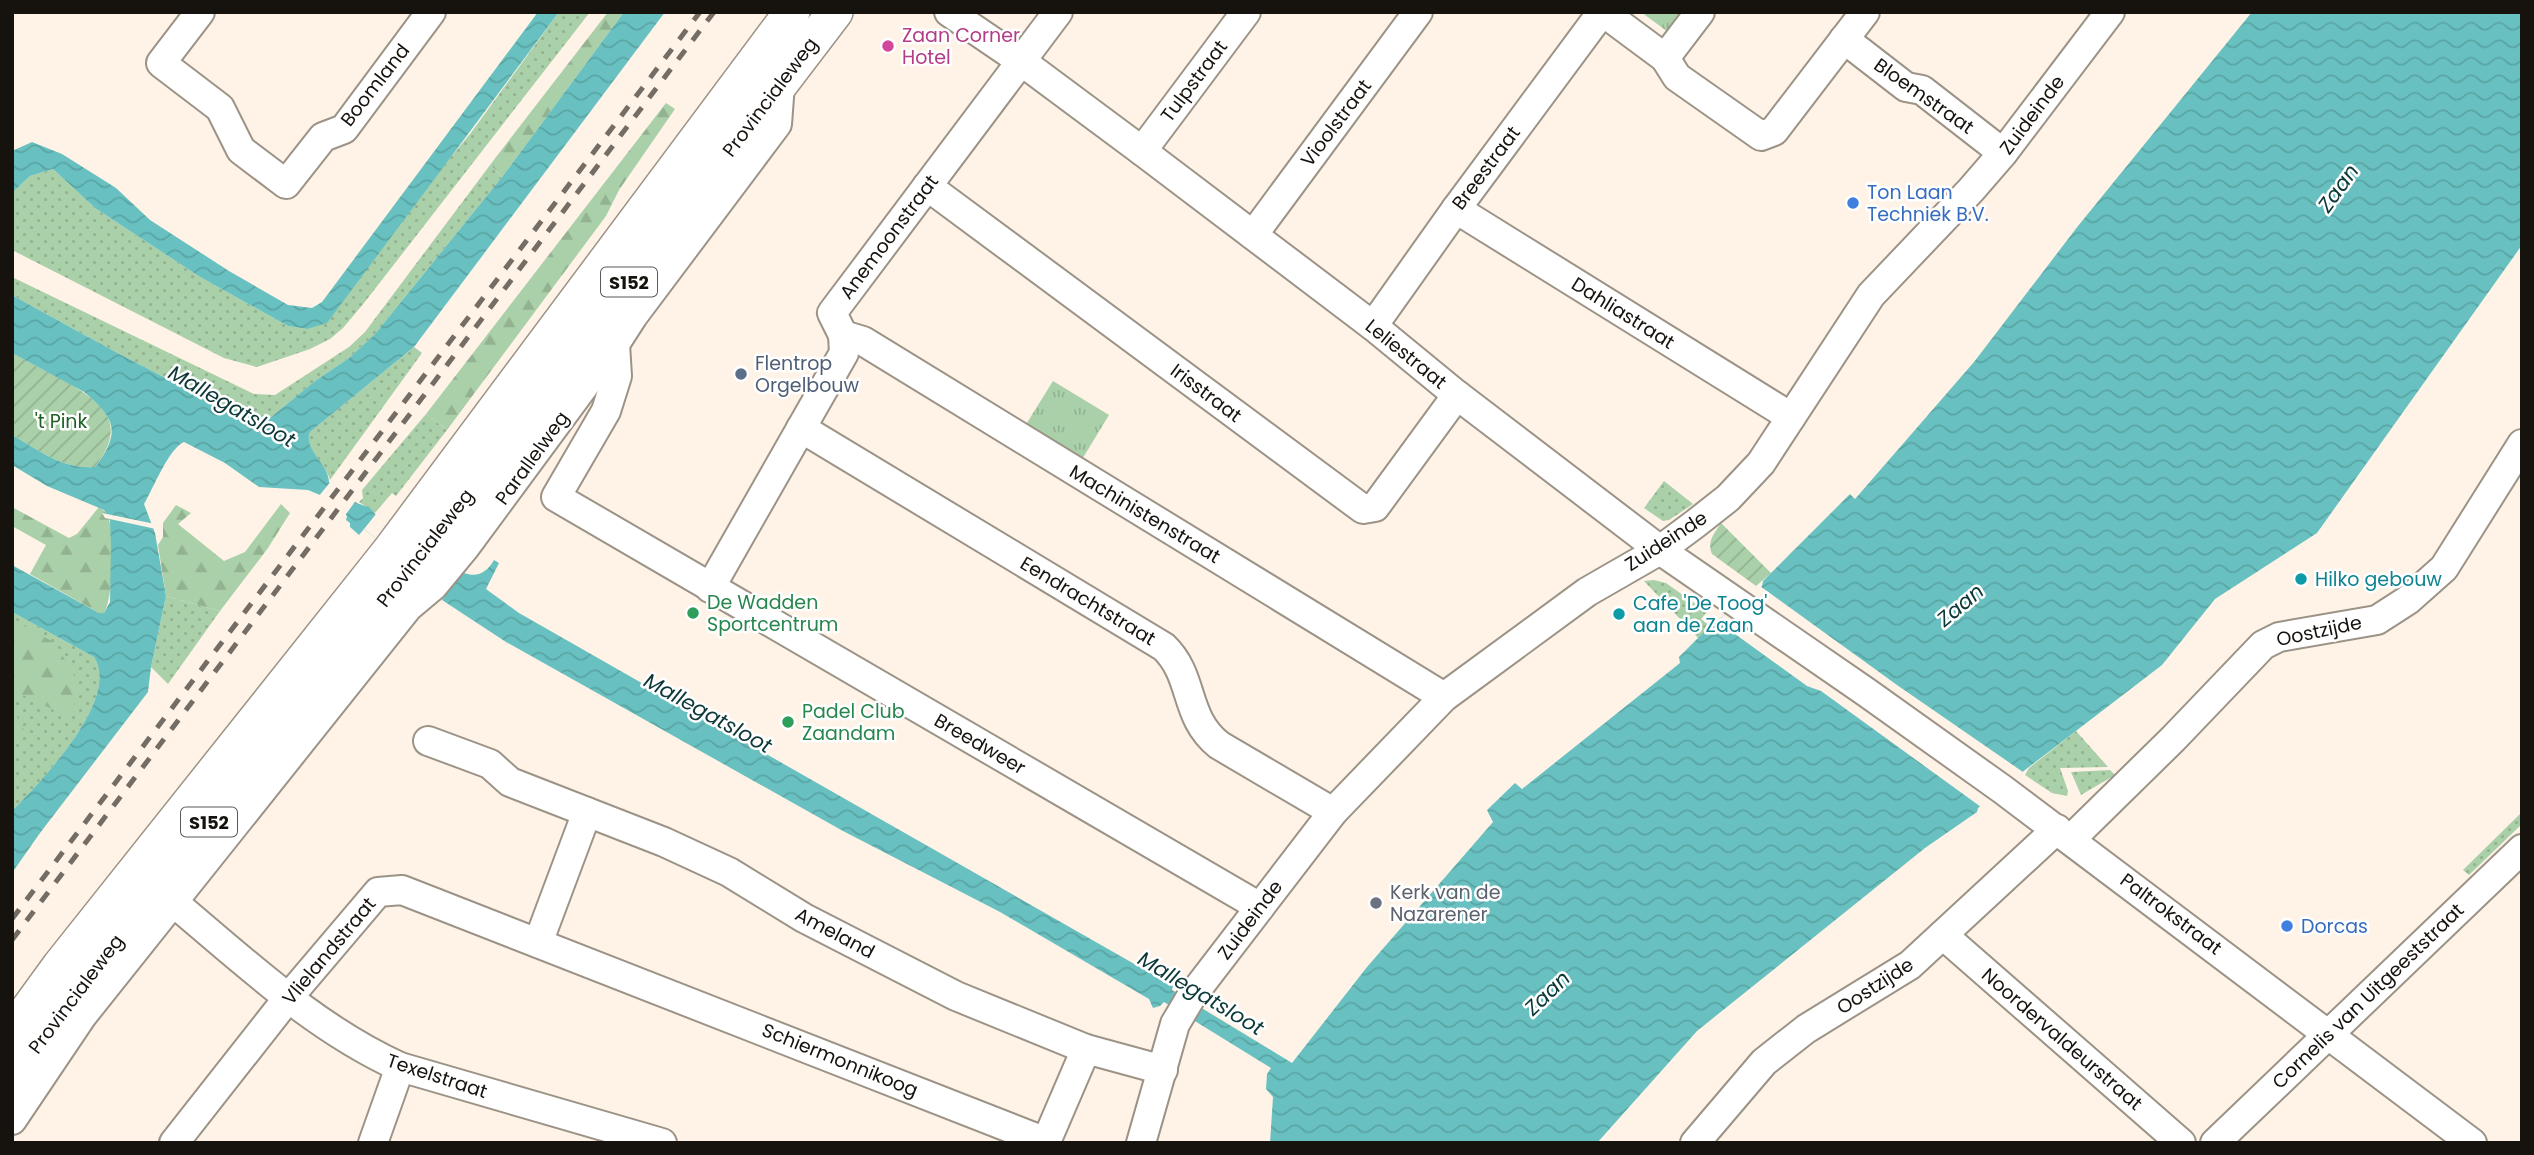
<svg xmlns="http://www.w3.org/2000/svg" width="2534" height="1155" font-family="Poppins,sans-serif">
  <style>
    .grass { fill: url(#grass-dots) }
    .forest { fill: url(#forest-firs) }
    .park { fill: url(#park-tufts) }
    .garden { fill: url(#garden-furrows) }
    .water { fill: url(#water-waves) }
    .pier { fill: #fef3e6 }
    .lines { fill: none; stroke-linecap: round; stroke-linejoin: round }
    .minor-casing { stroke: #9c9387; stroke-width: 32 }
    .major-casing { stroke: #9c9387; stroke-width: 38 }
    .minor { stroke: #fff; stroke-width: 28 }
    .major { stroke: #fff; stroke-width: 35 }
    .rail { stroke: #746d65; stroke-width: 5; stroke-dasharray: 12 12; stroke-linecap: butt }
    .hotel-dot { fill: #d1479c; stroke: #fff; stroke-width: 2.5 }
    .shop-dot { fill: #3f7fe0; stroke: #fff; stroke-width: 2.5 }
    .service-dot { fill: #5c6f8a; stroke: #fff; stroke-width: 2.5 }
    .culture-dot { fill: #0f9aa8; stroke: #fff; stroke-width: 2.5 }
    .leisure-dot { fill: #2e9e5b; stroke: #fff; stroke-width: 2.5 }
    .worship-dot { fill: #6b7280; stroke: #fff; stroke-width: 2.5 }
    .labels { text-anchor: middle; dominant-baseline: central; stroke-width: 5; stroke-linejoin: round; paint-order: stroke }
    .shield { fill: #fff; stroke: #5c5956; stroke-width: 2 }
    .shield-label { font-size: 18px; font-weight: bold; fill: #16120e }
    .hotel-label { font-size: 19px; fill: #b23c85; stroke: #fff; text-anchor: start }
    .street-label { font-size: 19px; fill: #16120e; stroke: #fff }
    .shop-label { font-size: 19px; fill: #366cbe; stroke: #fff; text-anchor: start }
    .service-label { font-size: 19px; fill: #4e5e75; stroke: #fff; text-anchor: start }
    .park-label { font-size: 19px; fill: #1e6023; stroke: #fff }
    .culture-label { font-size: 19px; fill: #0d838f; stroke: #fff; text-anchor: start }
    .leisure-label { font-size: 19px; fill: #27864d; stroke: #fff; text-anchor: start }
    .worship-label { font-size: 19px; fill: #5b616d; stroke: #fff; text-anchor: start }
    .water-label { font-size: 21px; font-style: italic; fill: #0d3838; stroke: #fff }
  </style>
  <defs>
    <pattern id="grass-dots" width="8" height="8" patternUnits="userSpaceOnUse" patternTransform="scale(1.75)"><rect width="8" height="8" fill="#aad0a9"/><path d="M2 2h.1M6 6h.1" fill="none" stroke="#92b290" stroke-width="1.8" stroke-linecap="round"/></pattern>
    <pattern id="forest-firs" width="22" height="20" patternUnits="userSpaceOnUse" patternTransform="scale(1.75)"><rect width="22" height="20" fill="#aad0a9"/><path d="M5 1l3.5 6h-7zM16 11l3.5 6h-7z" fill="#92b290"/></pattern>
    <pattern id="park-tufts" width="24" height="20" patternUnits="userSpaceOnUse" patternTransform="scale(1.75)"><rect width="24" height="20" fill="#aad0a9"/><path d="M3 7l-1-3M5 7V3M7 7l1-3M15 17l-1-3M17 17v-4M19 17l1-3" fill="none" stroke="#92b290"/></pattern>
    <pattern id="garden-furrows" width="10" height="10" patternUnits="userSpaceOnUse" patternTransform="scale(1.75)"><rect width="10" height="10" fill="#aad0a9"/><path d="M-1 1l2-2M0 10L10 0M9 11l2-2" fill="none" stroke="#92b290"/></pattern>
    <pattern id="water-waves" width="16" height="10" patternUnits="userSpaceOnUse" patternTransform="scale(1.75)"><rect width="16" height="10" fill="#68c1c0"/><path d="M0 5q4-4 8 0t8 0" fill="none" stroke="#59a5a4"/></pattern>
  </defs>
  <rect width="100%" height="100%" fill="#fef3e6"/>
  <g class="grass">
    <polygon points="559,12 590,12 364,303 343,328 330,339 310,349 257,367 224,358 12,250 12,193 30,176 53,169 95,208 200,277 288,326 307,329 470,134"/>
    <path d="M493 161V168L502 177 375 334 349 358 315 381 271 417C229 414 193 392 156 373 107 348 60 321 12 295V277L254 394 275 395 349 347 365 332Z"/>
    <path d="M414 347 422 353 330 480C326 463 303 449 310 432Z"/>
    <polygon points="426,414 447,430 396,496 392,493 375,513 359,502 363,498 362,490"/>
    <polygon points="1664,481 1693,504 1669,520 1663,521 1644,508"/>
    <polygon points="1654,580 1666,583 1707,612 1701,619 1710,626 1699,639 1644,581"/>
    <polygon points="166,596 220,611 168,684 151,667"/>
    <path d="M12 612 94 657C121 700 40 782 12 811Z"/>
    <polygon points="2076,731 2108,767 2060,768 2068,791 2067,796 2052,793 2025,775 2029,768"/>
    <polygon points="2110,770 2115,775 2081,795 2071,772"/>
    <polygon points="2522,812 2522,824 2469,875 2463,870"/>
  </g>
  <g class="forest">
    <polygon points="608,12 624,12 502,177 493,168 493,161"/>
    <polygon points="666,103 675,109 619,190 606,216 447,430 426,414"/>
    <polygon points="281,504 290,513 268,548 220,611 166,596 158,545 163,537 163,523 176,505 191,513 178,524 224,561 245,552"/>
    <path d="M12 507 69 538 77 534 99 507C104 510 107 514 109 520 115 536 113 600 104 613H99L30 574 46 545 12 526Z"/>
    <polygon points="12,619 55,643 82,689 74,705 64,719 52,709 12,690"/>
    <polygon points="12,707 24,730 15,743 12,741"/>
  </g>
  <g class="park">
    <polygon points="1641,12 1683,12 1668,32"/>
    <polygon points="1053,381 1109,415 1081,461 1025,426"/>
  </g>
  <g class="garden">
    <path d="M12 353C29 362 45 371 61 379 102 402 130 422 95 467 61 469 41 451 12 435Z"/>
    <path d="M1721 523 1771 573 1756 586 1712 554C1707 541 1714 534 1721 523Z"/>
  </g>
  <g class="water">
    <polygon points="538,12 559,12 327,323 307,329 288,326 200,277 95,208 53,169 30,176 12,193 12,151 32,142 62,154 116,188 150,220 229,271 288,305 312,308 322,302"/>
    <path d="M624 12H665L414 347 310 432C303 450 329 464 329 482L357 503 370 508 376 515 457 580 464 573C478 578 487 572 494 560L499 563 486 589 519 613 1173 986 1172 990 1292 1063 1367 967 1493 822 1487 810 1515 783 1522 789 1680 663 1679 657 1710 626 1762 586 1763 581 1850 494 1855 499 1974 362 2078 226 2252 12H2522V245L2317 533 2215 599 2162 665 2025 770 1978 808 1977 812 1925 848 1697 1031 1597 1143H1270L1273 1097 1266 1089 1267 1074 1271 1068 1258 1060 1164 1002 1160 1006 1153 1008 1149 999 1000 912 843 831 506 642 442 600 445 595 364 529 359 535 350 527V523L346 520 347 516 320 495 308 490 259 487 225 463 184 442C169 448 153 489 144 504L155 533 166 596 151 667 148 692 40 833 12 873V811C40 782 121 700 94 657L12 612V565L99 613H104L110 602 111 545 110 521 104 510 47 486 12 465V435C41 451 61 469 95 467 121 433 116 418 84 392L12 353V295C60 321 107 348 156 373 193 392 229 414 271 417L315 381 349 358 375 334 502 177Z"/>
  </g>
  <g class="pier">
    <polygon points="332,480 357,499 344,517 318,497"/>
    <polygon points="102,513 155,524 156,529 105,518"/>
    <polygon points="376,514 458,580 445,595 364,529"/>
    <polygon points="1760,586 1897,685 2023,772 1981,807 1821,691 1807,686 1717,621"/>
  </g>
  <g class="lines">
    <g class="minor-casing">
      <g id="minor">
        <polyline points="200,12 161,63 220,108 241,150 286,184 323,137 344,129 431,12"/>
        <polyline points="949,12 1021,61 1142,151 1373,326 1457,395 1660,550 1866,692 2002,789 2472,1143"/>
        <polyline points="1603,12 1665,58 1677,77 1761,136 1774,131 1865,12"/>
        <polyline points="1844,39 1906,87 1922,90 2003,153"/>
        <polyline points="1665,58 1700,12"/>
        <polyline points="1142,151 1246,12"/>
        <polyline points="927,186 1363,509 1375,507 1457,395"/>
        <polyline points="1456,209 1791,417"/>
        <polyline points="1253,235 1418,12"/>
        <polyline points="1373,326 1456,209 1602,12"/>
        <polyline points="843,335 863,341 1444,697"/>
        <polyline points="615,344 617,376 606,411 556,497 1260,907"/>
        <path d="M801 428 1164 647C1195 677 1183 716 1219 745L1333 812"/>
        <polyline points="710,588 844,353 843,335 832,313 1058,12"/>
        <polyline points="428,741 490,764 510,782 664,842 729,872 804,918 956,996 1086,1049 1163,1070"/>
        <polyline points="2071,839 2173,739 2263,645 2279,637 2377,620 2408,600 2444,568 2522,444"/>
        <path d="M173 902C245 962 314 1028 400 1067L662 1143"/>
        <polyline points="1943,935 2181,1143"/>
        <polyline points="538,943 587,812"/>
        <polyline points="12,1120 82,1016 408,607 433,586 466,546 615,344 633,316 777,124 780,84"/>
        <polyline points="174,1143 288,998 378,892 402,890 1046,1142 1086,1049"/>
        <polyline points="373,1143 400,1067"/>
        <polyline points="1141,1143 1175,1024 1191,997 1333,812 1444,697 1587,592 1660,550 1695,524 1728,498 1761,463 1871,295 1971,190 2003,153 2110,12"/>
        <polyline points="1695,1143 1764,1062 1806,1029 1910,965 2057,829"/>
        <polyline points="2215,1143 2522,849"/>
      </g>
    </g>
    <g class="major-casing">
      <g id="major">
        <polyline points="12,1032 60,966 390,551 792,12"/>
        <polyline points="12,1081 84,980 423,552 835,12"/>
      </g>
    </g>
    <use href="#minor" class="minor"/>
    <use href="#major" class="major"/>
    <g class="rail">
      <polyline points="12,919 700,12"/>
      <polyline points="12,940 714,12"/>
    </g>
  </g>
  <circle class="hotel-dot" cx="888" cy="46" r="7"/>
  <g class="shop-dot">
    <circle cx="1853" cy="203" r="7"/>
    <circle cx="2287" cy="926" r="7"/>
  </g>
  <circle class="service-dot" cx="741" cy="374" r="7"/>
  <g class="culture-dot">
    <circle cx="2301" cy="579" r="7"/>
    <circle cx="1619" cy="614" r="7"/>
  </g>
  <g class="leisure-dot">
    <circle cx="693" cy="613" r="7"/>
    <circle cx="788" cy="722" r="7"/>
  </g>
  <circle class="worship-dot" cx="1376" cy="903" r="7"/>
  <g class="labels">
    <g class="shield">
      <rect x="601" y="267.5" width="56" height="29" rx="5"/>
      <rect x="181" y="807.5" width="56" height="29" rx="5"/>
    </g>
    <g class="shield-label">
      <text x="629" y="282">S152</text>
      <text x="209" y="822">S152</text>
    </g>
    <g class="hotel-label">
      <text x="902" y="35">Zaan Corner<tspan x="902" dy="22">Hotel</tspan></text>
    </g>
    <g class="street-label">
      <text transform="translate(1194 81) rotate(-53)">Tulpstraat</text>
      <text transform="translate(375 85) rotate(-52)">Boomland</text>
      <text transform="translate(1924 96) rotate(35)">Bloemstraat</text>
      <text transform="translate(770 97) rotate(-53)">Provincialeweg</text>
      <text transform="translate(2032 115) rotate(-53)">Zuideinde</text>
      <text transform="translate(1336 123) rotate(-53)">Vioolstraat</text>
      <text transform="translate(1486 168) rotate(-53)">Breestraat</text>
      <text transform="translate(889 237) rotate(-53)">Anemoonstraat</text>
      <text transform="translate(1623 313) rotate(32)">Dahliastraat</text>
      <text transform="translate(1406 354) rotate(39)">Leliestraat</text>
      <text transform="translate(1206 393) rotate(37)">Irisstraat</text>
      <text transform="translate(532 458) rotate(-54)">Parallelweg</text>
      <text transform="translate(1145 514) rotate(31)">Machinistenstraat</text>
      <text transform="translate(1666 541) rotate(-33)">Zuideinde</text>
      <text transform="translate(425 548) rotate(-52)">Provincialeweg</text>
      <text transform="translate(1088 601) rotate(31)">Eendrachtstraat</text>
      <text transform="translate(2319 631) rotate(-12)">Oostzijde</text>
      <text transform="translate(980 744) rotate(30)">Breedweer</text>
      <text transform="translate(2171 914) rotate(37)">Paltrokstraat</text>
      <text transform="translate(1250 920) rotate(-53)">Zuideinde</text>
      <text transform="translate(835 933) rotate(28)">Ameland</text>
      <text transform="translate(329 951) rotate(-50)">Vlielandstraat</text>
      <text transform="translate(1875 986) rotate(-33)">Oostzijde</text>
      <text transform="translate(76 994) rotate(-53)">Provincialeweg</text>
      <text transform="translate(2368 996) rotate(-44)">Cornelis van Uitgeeststraat</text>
      <text transform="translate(2062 1039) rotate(41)">Noordervaldeurstraat</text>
      <text transform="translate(840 1060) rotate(22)">Schiermonnikoog</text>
      <text transform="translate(437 1076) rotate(18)">Texelstraat</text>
    </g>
    <g class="shop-label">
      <text x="1867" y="192">Ton Laan<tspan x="1867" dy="22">Techniek B.V.</tspan></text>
      <text x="2301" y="926">Dorcas</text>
    </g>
    <g class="service-label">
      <text x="755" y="363">Flentrop<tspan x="755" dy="22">Orgelbouw</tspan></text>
    </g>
    <g class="park-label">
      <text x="61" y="421">'t Pink</text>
    </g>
    <g class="culture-label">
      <text x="2315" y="579">Hilko gebouw</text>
      <text x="1633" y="603">Cafe 'De Toog'<tspan x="1633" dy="22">aan de Zaan</tspan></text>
    </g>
    <g class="leisure-label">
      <text x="707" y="602">De Wadden<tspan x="707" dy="22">Sportcentrum</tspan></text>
      <text x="802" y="711">Padel Club<tspan x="802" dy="22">Zaandam</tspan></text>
    </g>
    <g class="worship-label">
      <text x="1390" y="892">Kerk van de<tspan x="1390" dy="22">Nazarener</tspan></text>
    </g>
    <g class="water-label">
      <text transform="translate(2338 188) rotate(-54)">Zaan</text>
      <text transform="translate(232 406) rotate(30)">Mallegatsloot</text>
      <text transform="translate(1960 605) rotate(-40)">Zaan</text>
      <text transform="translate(708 713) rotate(29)">Mallegatsloot</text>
      <text transform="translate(1201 993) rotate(31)">Mallegatsloot</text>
      <text transform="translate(1547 993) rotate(-44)">Zaan</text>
    </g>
  </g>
  <rect width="2534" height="1155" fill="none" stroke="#16120e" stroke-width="28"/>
</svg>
